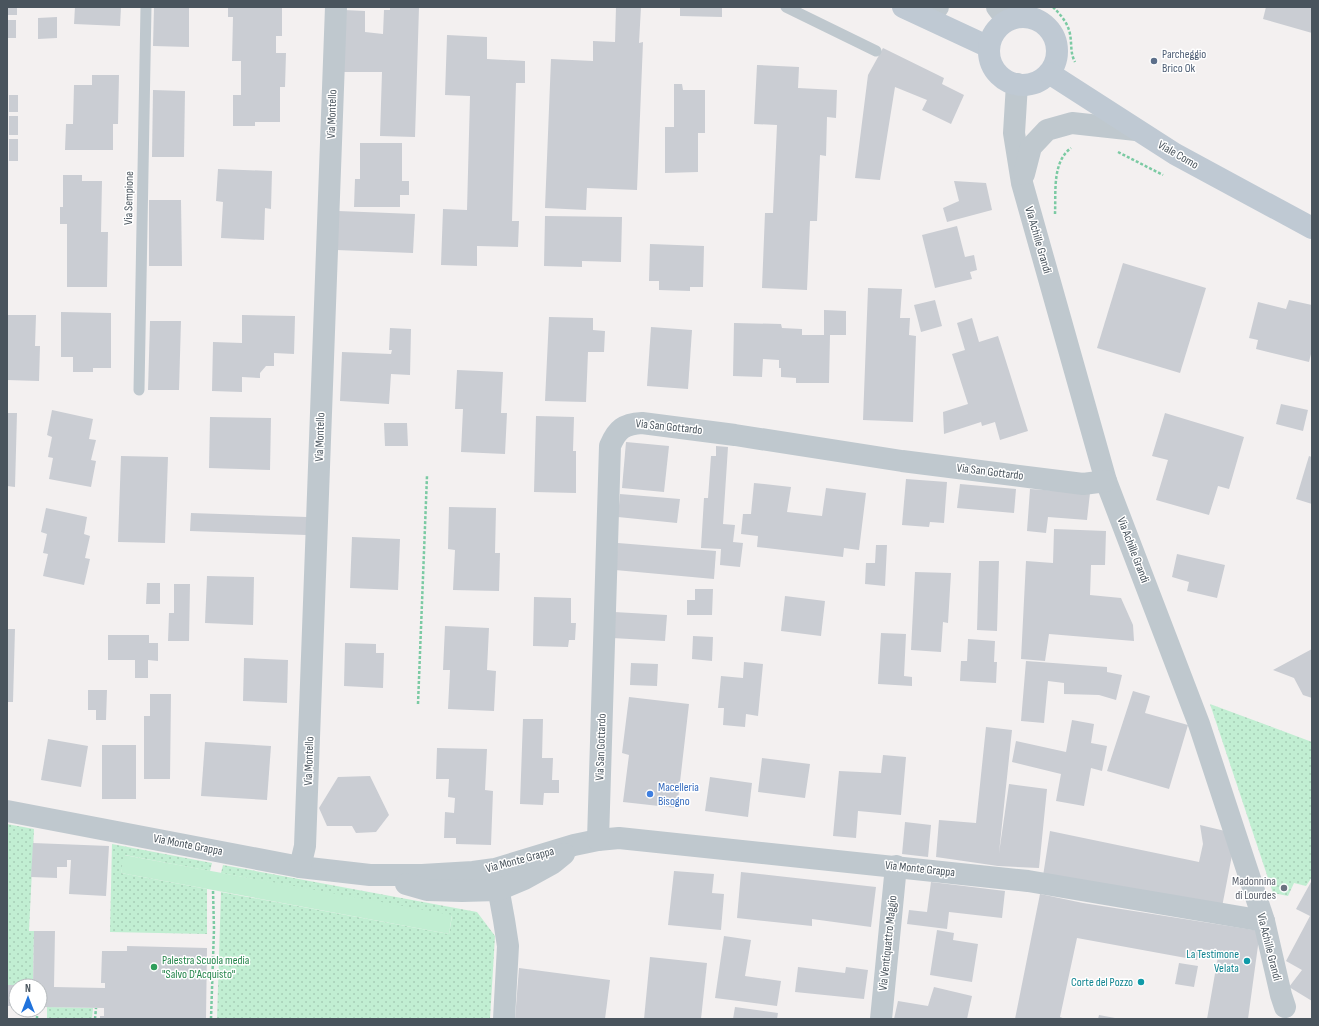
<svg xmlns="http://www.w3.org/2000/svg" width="1319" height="1026" font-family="'Sofia Sans Condensed',sans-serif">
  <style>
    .grass { fill: url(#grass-dots) }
    .garden { fill: #c1eed2 }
    .building { fill: #cacdd3 }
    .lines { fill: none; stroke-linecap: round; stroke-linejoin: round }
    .path { stroke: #7bcaa3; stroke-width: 2.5; stroke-dasharray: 3 2; stroke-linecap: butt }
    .service { stroke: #bfc8ce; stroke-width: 11 }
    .minor { stroke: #bfc8ce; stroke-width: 22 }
    .secondary { stroke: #bfc9d3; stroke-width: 22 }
    .service-dot { fill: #5c6f8a; stroke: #fff; stroke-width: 1.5 }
    .shop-dot { fill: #3f7fe0; stroke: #fff; stroke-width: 1.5 }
    .worship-dot { fill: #6b7280; stroke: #fff; stroke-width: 1.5 }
    .culture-dot { fill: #0f9aa8; stroke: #fff; stroke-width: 1.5 }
    .leisure-dot { fill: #2e9e5b; stroke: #fff; stroke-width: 1.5 }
    .labels { text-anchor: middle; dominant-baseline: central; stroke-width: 3; stroke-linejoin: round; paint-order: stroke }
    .service-label { font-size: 12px; fill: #4e5e75; stroke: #fff; text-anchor: start }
    .street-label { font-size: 12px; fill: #49545d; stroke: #fff }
    .shop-label { font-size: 12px; fill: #366cbe; stroke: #fff; text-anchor: start }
    .worship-label { font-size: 12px; fill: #5b616d; stroke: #fff; text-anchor: end }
    .culture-label { font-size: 12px; fill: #0d838f; stroke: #fff; text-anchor: end }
    .leisure-label { font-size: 12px; fill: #27864d; stroke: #fff; text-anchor: start }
  </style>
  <defs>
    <pattern id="grass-dots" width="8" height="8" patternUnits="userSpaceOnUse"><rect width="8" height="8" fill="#c1eed2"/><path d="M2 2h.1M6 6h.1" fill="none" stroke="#a7ceb7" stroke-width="1.8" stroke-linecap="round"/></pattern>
  </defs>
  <rect width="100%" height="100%" fill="#f3f0f0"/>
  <g class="grass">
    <polygon points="1210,704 1312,742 1312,877 1306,886 1294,883 1288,896 1273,893"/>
    <polygon points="7,824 34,829 29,931 34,931 33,986 7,985"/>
    <polygon points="112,844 212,863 210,871 125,855 121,873 207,889 207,934 110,932"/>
    <polygon points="223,865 477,912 495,936 490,1019 217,1019 221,892 449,934 452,916 221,873"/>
    <polygon points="47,1007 93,1008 92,1019 47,1019"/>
  </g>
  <polygon class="garden" points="124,855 452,915 449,934 121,873"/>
  <g class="building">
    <rect x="8" y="7" width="9" height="8"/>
    <polygon points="75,7 121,7 120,26 74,24"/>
    <polygon points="154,7 189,7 189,47 153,46"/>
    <polygon points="228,7 282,7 282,36 276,36 276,53 286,53 285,87 280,87 280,122 255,122 255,126 233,126 233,95 241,95 241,61 232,61 233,17 228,17"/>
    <polygon points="390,7 419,7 415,137 380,136 382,72 343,72 344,10 365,11 365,32 383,34 384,10 390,10"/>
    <polygon points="616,7 641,7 639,43 643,42 637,190 587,188 586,210 545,208 551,59 593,61 593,41 615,42"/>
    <polygon points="680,7 722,7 722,17 680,16"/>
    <polygon points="1266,7 1312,7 1312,33 1263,19"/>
    <polygon points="57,17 57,38 38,39 38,18"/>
    <rect x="8" y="20" width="8" height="18"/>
    <polygon points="447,35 487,37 487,59 525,61 525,83 516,83 512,221 519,221 518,247 477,246 477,266 441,265 443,209 467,210 470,96 445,95"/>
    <polygon points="883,48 944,78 942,84 964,95 951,124 922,110 927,100 895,87 880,180 855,178 868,75"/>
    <polygon points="757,65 799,67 798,88 837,90 836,118 827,117 826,156 820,155 817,221 810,221 807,290 762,288 765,213 773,213 777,125 754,124"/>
    <polygon points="92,75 119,75 118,124 113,124 113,150 65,150 66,124 73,124 74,85 92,85"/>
    <polygon points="674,84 682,84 683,90 705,90 705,133 698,133 698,172 665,173 665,127 674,127"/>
    <polygon points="153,90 185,91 184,157 152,157"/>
    <rect x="9" y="95" width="9" height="17"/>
    <rect x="9" y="116" width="9" height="19"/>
    <rect x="9" y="139" width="9" height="22"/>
    <polygon points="360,143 402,143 402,181 409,181 409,195 400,195 400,207 354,207 355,179 360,179"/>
    <polygon points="218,169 272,171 271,209 265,208 264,240 221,238 223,202 216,201"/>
    <polygon points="63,175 82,175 82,181 102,181 101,232 108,232 107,287 67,287 67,224 60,224 60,207 63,207"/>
    <polygon points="954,181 986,183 992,210 947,222 943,208 959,201"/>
    <polygon points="149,200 181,200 182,266 149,266"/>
    <polygon points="338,211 415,214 413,253 336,250"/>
    <polygon points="545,216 622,217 621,262 582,261 582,267 544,266"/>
    <polygon points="957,226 965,257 974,255 977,270 970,272 972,279 935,288 922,235"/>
    <polygon points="650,244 704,246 703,287 690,287 690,291 659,290 659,281 649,281"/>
    <polygon points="1123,263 1206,288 1180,373 1097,348"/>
    <polygon points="868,288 902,289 900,318 910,318 909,335 916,336 913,422 863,420"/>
    <polygon points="935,300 942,326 921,332 914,305"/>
    <polygon points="1289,300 1312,305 1312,355 1311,354 1309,362 1256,349 1258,340 1249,338 1258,302 1286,309"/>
    <polygon points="824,310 846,311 846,335 830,335 829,383 796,383 796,378 781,377 781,368 779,368 779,360 763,359 762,377 733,376 734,323 781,324 782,328 802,329 802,335 824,335"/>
    <polygon points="61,312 111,313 111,368 93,368 93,372 73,372 73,357 61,357"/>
    <polygon points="7,315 36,315 35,346 40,346 39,381 7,380"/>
    <polygon points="242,315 295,316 294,354 274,353 274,366 266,366 260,373 260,378 242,377 242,392 212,391 213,342 242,343"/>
    <polygon points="549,317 593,318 593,330 605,331 604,352 588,352 586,402 545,401"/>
    <polygon points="972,318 979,342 998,336 1028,431 1000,440 995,422 982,426 981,422 944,434 943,412 968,404 952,354 965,350 957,323"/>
    <polygon points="150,321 181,321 179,390 148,390"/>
    <polygon points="651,327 692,330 688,389 647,386"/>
    <polygon points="390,328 411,329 410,375 391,374 389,404 340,401 342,352 391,354 392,350 389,350"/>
    <polygon points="457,370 503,372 501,413 507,413 505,454 461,452 463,409 455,409"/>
    <polygon points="1281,404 1308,410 1303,431 1276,424"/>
    <polygon points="52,410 93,419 89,439 96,440 91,460 96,461 91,487 49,479 53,458 48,457 52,437 47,435"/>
    <polygon points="7,413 17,413 15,487 7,486"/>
    <polygon points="1165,413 1244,437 1229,489 1218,486 1209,515 1156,500 1168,460 1152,456"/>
    <polygon points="536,416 574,417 573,451 576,451 576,493 534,492"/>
    <polygon points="210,417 271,418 270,470 209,468"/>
    <polygon points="384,423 407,423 408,446 385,446"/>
    <polygon points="626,442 669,446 664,492 622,488"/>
    <polygon points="716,446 728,447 723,524 735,525 733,542 743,543 740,567 720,565 721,549 701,548 704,498 708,498 711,456 716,456"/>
    <polygon points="121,456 168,457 165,543 118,542"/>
    <polygon points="1309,456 1312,457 1312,504 1296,499"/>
    <polygon points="906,479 947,482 944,523 930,522 929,527 902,525"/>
    <polygon points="754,483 791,487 787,512 822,516 826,488 866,493 859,550 844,548 843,557 757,547 758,536 741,534 743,514 751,514"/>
    <polygon points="960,484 1016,489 1014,513 957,508"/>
    <polygon points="1030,489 1090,493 1087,520 1048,517 1046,533 1027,531"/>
    <polygon points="620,494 680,499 677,523 618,517"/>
    <polygon points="449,507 496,508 495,553 500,553 499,591 453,590 455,550 448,549"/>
    <polygon points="46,508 87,517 84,534 90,536 85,558 90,559 84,585 43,576 48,554 43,553 47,534 41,532"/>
    <polygon points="191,513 307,517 306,535 190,531"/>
    <polygon points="1054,529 1106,531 1105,565 1091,565 1090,595 1121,598 1133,625 1134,641 1049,634 1045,661 1021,659 1026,561 1053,563"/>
    <polygon points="352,537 400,539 398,590 350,588"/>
    <polygon points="618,543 716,551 714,579 615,570"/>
    <polygon points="876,545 887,545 885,586 865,584 866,563 875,563"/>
    <polygon points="1177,554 1225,565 1217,598 1187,591 1189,582 1172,577"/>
    <polygon points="979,561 999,561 997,631 977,630"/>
    <polygon points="915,572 951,573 948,623 943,622 941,652 911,650"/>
    <polygon points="207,576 254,577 253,625 205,623"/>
    <polygon points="147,583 160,583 160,604 146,604"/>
    <polygon points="174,584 190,584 189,641 168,641 169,613 174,613"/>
    <polygon points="695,589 713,589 712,615 687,615 687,600 695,600"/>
    <polygon points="785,596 825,601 821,636 781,631"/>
    <polygon points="534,597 571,598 571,623 576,623 575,640 569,640 568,647 533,646"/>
    <polygon points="614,612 667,615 665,641 612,638"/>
    <polygon points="445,626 489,628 487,670 496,671 494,711 448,709 450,670 443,670"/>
    <polygon points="7,629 15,629 13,702 7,702"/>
    <polygon points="881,633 906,634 904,676 912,677 912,686 878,684"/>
    <polygon points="108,635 149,635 149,643 158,643 158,661 148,660 148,678 135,678 135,660 108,660"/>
    <polygon points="693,636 713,637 712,661 692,659"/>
    <polygon points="968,639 995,641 994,662 997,662 996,683 960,681 961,661 967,661"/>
    <polygon points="345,643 376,644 376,653 384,653 383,688 344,686"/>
    <polygon points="1312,649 1312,698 1303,695 1294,678 1273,670"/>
    <polygon points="244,658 288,660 287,703 243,701"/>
    <polygon points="1026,661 1107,667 1107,672 1122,675 1116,700 1099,695 1064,694 1064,683 1048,681 1044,723 1021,721"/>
    <polygon points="744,662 763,664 758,716 746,714 745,727 723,725 724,708 718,708 721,676 743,678"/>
    <polygon points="631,663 658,664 657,686 630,685"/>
    <polygon points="88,690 107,690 106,720 96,720 96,710 88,710"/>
    <polygon points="1133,691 1150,696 1145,713 1188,725 1169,789 1107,771"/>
    <polygon points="150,694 171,694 170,779 144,779 144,716 150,716"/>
    <polygon points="629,697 689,704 677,808 623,802 629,755 622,753"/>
    <polygon points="523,719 543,719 542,758 553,758 552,780 559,780 559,793 544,793 543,805 520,804"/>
    <polygon points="1072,720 1094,724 1091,743 1107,746 1102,771 1091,768 1084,806 1056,801 1061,774 1012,762 1016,741 1066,752"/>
    <polygon points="986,727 1012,730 999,853 1009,784 1047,789 1039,868 998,866 936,857 939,820 976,823"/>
    <polygon points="48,739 88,746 81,787 41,780"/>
    <polygon points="205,742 271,746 267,800 201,796"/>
    <rect x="102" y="745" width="34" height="54"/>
    <polygon points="437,748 487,749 485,790 493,791 491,845 456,844 456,838 444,838 445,812 454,813 455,798 448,797 449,779 436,779"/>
    <polygon points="883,755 906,757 901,815 858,811 856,838 833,836 839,771 881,773"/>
    <polygon points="762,758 810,764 805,798 758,792"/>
    <polygon points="370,776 389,815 376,832 356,833 352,826 327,826 319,808 338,777"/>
    <polygon points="710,777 752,783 748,817 705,811"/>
    <polygon points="905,822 931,825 928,857 902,854"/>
    <polygon points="1200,825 1225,831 1233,850 1222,907 1043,876 1050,831 1199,862 1203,844"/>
    <polygon points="33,843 109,846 106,896 69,894 71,860 67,860 67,867 57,867 57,878 31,877"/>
    <polygon points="674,871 714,874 712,893 724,894 721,930 668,925"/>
    <polygon points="741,872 876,887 871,927 812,919 812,926 737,918"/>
    <polygon points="931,882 1005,891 1002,918 949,912 947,929 907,924 909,910 927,912"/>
    <polygon points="1311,882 1312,883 1312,1001 1289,987 1302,970 1286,961 1310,916 1296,909"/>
    <polygon points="1040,894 1083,903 1260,931 1248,1019 1207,1019 1219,951 1199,949 1197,960 1077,938 1060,1017 1065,1019 1015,1019"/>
    <polygon points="937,930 954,933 953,940 978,944 972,982 930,975"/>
    <polygon points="34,931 55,931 54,987 105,988 105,983 101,983 102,951 127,951 127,946 207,948 206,1019 100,1019 100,1016 104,1016 104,1008 40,1007 40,986 33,986"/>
    <polygon points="724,936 751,940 745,976 781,981 777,1006 715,998"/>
    <polygon points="650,957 707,963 701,1019 644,1019"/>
    <polygon points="1179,963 1198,966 1194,987 1175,984"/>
    <polygon points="798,967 845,973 846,967 868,970 864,999 795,992"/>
    <polygon points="519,968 610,980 605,1019 515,1019"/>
    <rect x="7" y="985" width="9" height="21"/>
    <polygon points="934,987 972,996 967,1019 894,1019 898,1001 928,1006"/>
    <polygon points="735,1007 778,1013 777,1019 733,1019"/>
    <polygon points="1099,1015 1115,1018 1115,1019 1098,1019"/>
  </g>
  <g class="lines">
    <g class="path">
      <path d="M1053 7C1060 14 1068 23 1070 34 1072 44 1070 53 1075 62"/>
      <polyline points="1118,152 1163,175"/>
      <path d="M1055 214C1056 192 1052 162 1071 148"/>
      <polyline points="418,704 427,476"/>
      <polyline points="37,1019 37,1010"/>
      <polyline points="95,1019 96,1008"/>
      <polyline points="211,1019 214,929 213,890"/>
    </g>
    <g class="service">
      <polyline points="786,7 876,51"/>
      <polyline points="139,390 146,7"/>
    </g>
    <g class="minor">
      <polyline points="997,7 1007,20"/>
      <polyline points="908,9 938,7"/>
      <polyline points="1017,84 1014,133 1022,183 1106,481 1199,724 1264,921 1281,995 1285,1007"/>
      <polyline points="1024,174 1031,147 1047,130 1072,123 1136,130"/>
      <polyline points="7,811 300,867 370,875 422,875 473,872 495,869 574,845 598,840 619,838 1028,881 1264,921"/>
      <path d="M598 840 610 446C617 429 624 424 642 423L735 435 902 461 1083 484 1106 481"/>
      <polyline points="300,867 305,846 336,7"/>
      <polyline points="496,876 504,920 508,946 504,1019"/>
      <polyline points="406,884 427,890 462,891 498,890 524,879 553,863 564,854"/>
      <polyline points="881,1019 896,866"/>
    </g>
    <g class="secondary">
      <polyline points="903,7 989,47"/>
      <circle cx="1023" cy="51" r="34"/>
      <polyline points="1049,73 1175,154 1312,228"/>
    </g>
  </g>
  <circle class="service-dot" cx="1154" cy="61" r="4"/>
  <circle class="shop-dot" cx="650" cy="794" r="4"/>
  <circle class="worship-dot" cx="1284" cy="888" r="4"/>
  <g class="culture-dot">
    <circle cx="1247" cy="961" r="4"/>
    <circle cx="1141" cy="982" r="4"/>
  </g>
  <circle class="leisure-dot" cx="154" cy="967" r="4"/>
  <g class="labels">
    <g class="service-label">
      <text x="1162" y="54">Parcheggio<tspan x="1162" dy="14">Brico Ok</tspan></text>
    </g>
    <g class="street-label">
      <text transform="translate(332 114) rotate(-88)">Via Montello</text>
      <text transform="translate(1178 155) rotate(30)">Viale Como</text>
      <text transform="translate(129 198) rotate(-89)">Via Sempione</text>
      <text transform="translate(1038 240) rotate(74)">Via Achille Grandi</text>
      <text transform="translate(669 427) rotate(6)">Via San Gottardo</text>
      <text transform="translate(320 437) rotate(-88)">Via Montello</text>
      <text transform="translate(990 472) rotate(7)">Via San Gottardo</text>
      <text transform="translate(1133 550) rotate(69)">Via Achille Grandi</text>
      <text transform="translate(601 747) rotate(-88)">Via San Gottardo</text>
      <text transform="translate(309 761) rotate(-88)">Via Montello</text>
      <text transform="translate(188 845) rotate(11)">Via Monte Grappa</text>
      <text transform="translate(520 860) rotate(-15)">Via Monte Grappa</text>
      <text transform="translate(920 869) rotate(6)">Via Monte Grappa</text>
      <text transform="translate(888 943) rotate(-84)">Via Ventiquattro Maggio</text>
      <text transform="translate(1269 947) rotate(76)">Via Achille Grandi</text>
    </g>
    <g class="shop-label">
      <text x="658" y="787">Macelleria<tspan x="658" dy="14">Bisogno</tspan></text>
    </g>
    <g class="worship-label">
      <text x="1276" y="881">Madonnina<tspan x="1276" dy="14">di Lourdes</tspan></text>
    </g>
    <g class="culture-label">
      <text x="1239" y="954">La Testimone<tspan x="1239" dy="14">Velata</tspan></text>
      <text x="1133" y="982">Corte del Pozzo</text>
    </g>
    <g class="leisure-label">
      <text x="162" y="960">Palestra Scuola media<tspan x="162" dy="14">"Salvo D'Acquisto"</tspan></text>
    </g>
  </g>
  <rect width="1319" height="1026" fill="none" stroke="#49545d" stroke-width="16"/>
  <g transform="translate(28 998)"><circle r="19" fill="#ffffff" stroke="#b6bbbe"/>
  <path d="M0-3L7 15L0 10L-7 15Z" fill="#2173dc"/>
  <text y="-6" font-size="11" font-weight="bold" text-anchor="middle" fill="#49545d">N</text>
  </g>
</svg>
